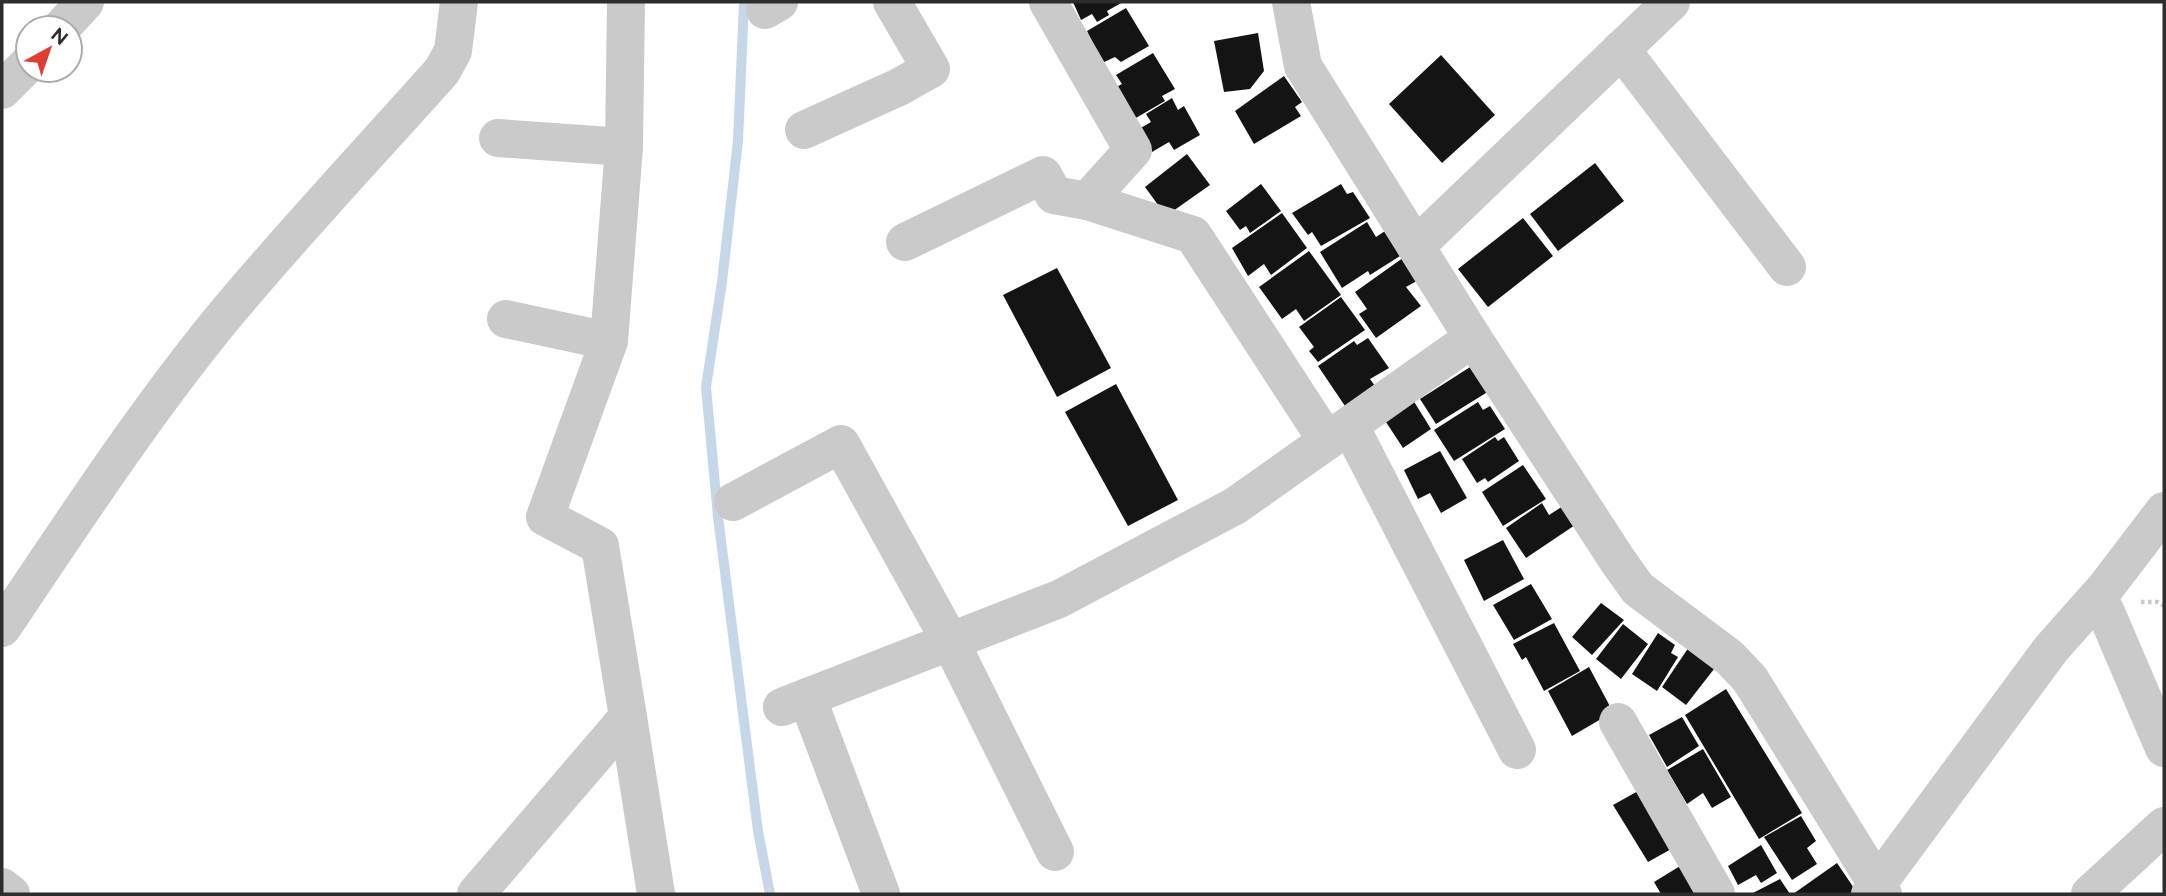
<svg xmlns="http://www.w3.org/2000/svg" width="2166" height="896" font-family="Raleway,sans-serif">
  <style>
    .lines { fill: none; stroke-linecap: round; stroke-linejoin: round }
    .stream { stroke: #c7d7ea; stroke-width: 10 }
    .building { fill: #141414 }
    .path { stroke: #cacaca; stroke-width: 4.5; stroke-dasharray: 3.5 3.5; stroke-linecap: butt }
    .minor { stroke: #cacaca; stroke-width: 38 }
  </style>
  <rect width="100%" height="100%" fill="#fff"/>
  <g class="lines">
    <polyline class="stream" points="744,2 738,141 722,282 706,387 718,517 758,831 770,894"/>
  </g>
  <g class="building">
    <polygon points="1073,2 1123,2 1107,11 1109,15 1097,22 1092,14 1081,20"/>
    <polygon points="1126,8 1149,46 1121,62 1115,57 1102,63 1087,31"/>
    <polygon points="1258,33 1264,71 1250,89 1224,92 1214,41"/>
    <polygon points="1153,53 1175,89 1162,96 1165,101 1129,122 1111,90 1122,84 1116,75"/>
    <polygon points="1441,55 1495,115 1442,163 1389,104"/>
    <polygon points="1284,76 1302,102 1295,107 1301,116 1254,144 1235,111"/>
    <polygon points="1172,98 1178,110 1184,106 1200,135 1174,150 1169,142 1152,152 1139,129 1151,122 1146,114"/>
    <polygon points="1187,154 1210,185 1166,216 1145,187"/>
    <polygon points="1595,163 1624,201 1558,251 1530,214"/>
    <polygon points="1261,184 1281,211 1250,233 1246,226 1240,230 1226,211"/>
    <polygon points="1341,184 1347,194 1353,192 1370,218 1321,246 1312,232 1308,235 1292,213"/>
    <polygon points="1282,213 1307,248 1271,275 1264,264 1248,276 1232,248"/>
    <polygon points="1523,218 1553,256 1488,307 1458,269"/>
    <polygon points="1367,222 1376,237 1385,231 1400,256 1370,275 1368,271 1342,288 1320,252"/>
    <polygon points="1309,251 1341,295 1304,321 1296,309 1282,319 1259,287"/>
    <polygon points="1407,255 1422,278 1406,287 1421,306 1376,338 1359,314 1367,309 1355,292"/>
    <polygon points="1057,268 1111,368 1057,397 1003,295"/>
    <polygon points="1341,297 1365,330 1318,362 1309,351 1314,347 1299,327"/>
    <polygon points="1368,338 1389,368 1370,379 1375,386 1345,406 1318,366 1354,341 1357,345"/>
    <polygon points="1478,362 1494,388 1436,424 1420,399"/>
    <polygon points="1116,384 1178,500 1128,526 1065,412"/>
    <polygon points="1413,400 1431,429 1403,448 1384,419"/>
    <polygon points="1478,402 1483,410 1490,406 1505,429 1454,461 1434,430"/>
    <polygon points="1495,437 1498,441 1504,437 1519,461 1488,482 1485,478 1477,483 1462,459"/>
    <polygon points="1440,451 1467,498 1441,513 1430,493 1418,499 1404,470"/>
    <polygon points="1523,465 1546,499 1503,526 1482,492"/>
    <polygon points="1574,499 1587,517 1526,558 1506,528 1542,503 1549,515"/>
    <polygon points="1503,540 1524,579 1484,601 1464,560"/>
    <polygon points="1531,584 1552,619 1514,640 1493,605"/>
    <polygon points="1601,603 1624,620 1592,655 1572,637"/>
    <polygon points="1554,623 1580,671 1544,691 1526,657 1522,660 1513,644"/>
    <polygon points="1623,624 1648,644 1621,679 1596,659"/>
    <polygon points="1658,633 1675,645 1671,653 1678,657 1657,691 1632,674"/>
    <polygon points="1693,641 1721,660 1686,705 1662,687"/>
    <polygon points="1589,667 1613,712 1572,736 1548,691"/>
    <polygon points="1726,689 1802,813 1759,839 1685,715"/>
    <polygon points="1682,717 1699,746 1667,767 1649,735"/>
    <polygon points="1703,749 1731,797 1712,808 1703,793 1687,804 1667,770"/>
    <polygon points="1647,786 1682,843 1648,862 1613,805"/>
    <polygon points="1801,816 1816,841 1807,848 1817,864 1792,880 1764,837"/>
    <polygon points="1761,845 1777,873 1761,883 1756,875 1738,885 1728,866"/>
    <polygon points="1685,863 1711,894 1661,894 1654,882"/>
    <polygon points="1837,863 1858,894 1793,894"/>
    <polygon points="1780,879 1790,894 1751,894"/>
  </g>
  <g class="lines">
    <polyline class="path" points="2141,602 2158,602 2164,606"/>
    <g class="minor">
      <polyline points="626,2 624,147 609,341 545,517 600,546 628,717"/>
      <polyline points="1291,2 1303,66 1473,338 1618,561 1638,589 1729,657 1750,679 1883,894"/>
      <polyline points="765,10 779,2"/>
      <polyline points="61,28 85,2"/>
      <polyline points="1621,49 1787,267"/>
      <polyline points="2,90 28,64"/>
      <polyline points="804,130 899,87 931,69 892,2"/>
      <polyline points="498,138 624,147"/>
      <polyline points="1087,201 1193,235 1327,441"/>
      <polyline points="905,242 1043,175 1054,195 1087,201 1133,150 1048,2"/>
      <polyline points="1416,246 1671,2"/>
      <polyline points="506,319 609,341"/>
      <polyline points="1350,426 1517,750"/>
      <polyline points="733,502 841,444 950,641 1055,852"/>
      <polyline points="2105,610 2164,748"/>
      <path d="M2 628C72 524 141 418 220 321 291 235 368 154 442 71L453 51 459 2"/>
      <polyline points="807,697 881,894"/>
      <polyline points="782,707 1059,599 1235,506 1473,338"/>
      <polyline points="1618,722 1716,894"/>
      <polyline points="2,887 11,894"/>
      <polyline points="476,894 628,717 656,894"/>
      <polyline points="1870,894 2051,649 2106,587 2164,511"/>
      <polyline points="2090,894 2164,826"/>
    </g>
  </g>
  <rect width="2166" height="896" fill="none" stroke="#2d2d2d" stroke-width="7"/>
  <g transform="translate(49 49) rotate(40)"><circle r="33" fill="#ffffff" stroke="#ababab" stroke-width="2"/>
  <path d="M0-5L12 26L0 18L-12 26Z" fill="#df3f33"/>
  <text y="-10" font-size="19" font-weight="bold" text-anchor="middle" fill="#2d2d2d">N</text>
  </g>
</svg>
